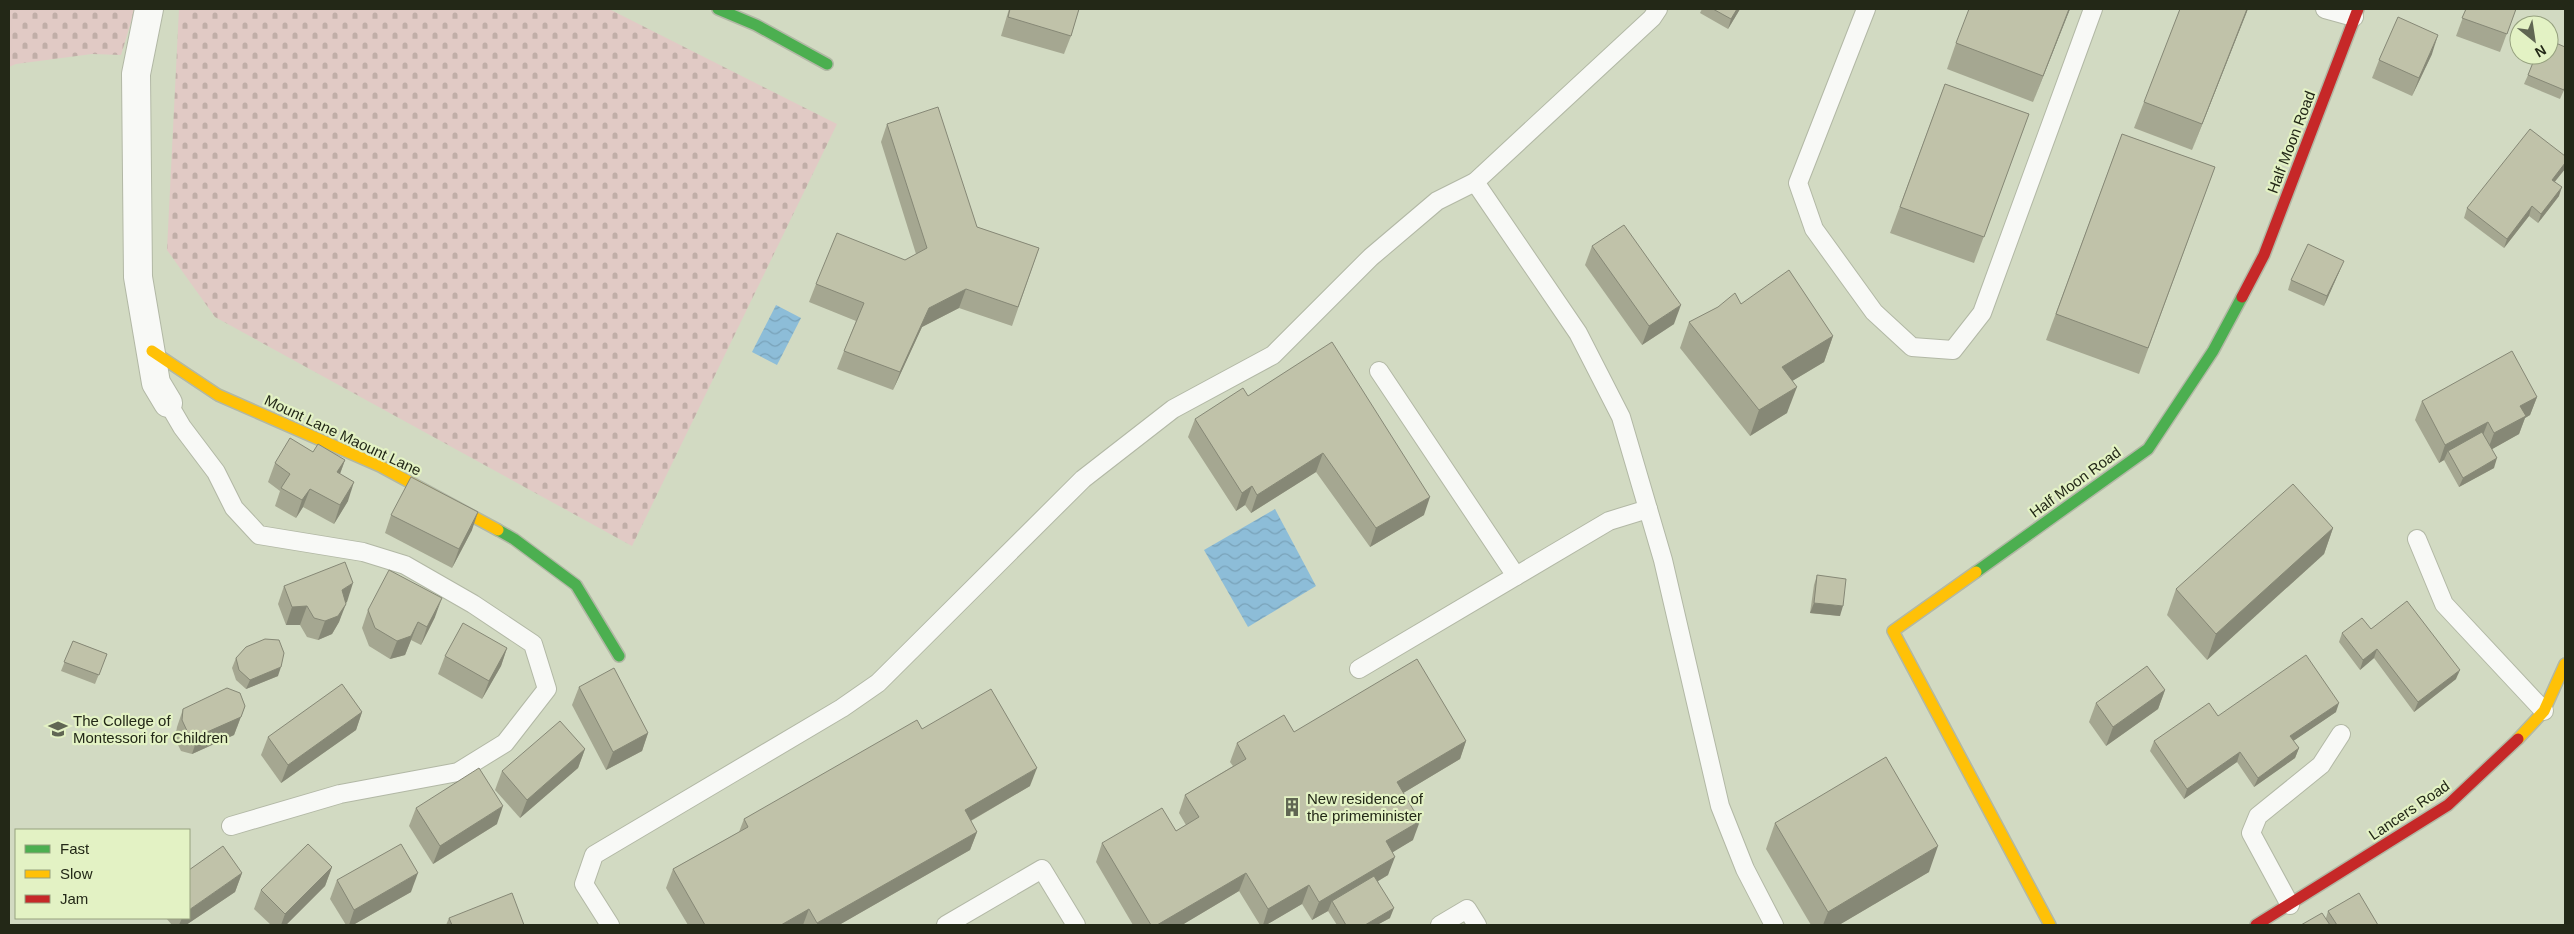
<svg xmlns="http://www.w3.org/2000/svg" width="2574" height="934" font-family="Arial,sans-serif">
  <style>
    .cemetery { fill: url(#cemetery-stones) }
    .water { fill: url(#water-waves) }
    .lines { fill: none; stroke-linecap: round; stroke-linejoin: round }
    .lane-casing { stroke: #b2b8a5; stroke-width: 20 }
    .street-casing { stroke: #b2b8a5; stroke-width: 30 }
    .fast-casing { stroke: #b2b8a5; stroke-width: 14 }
    .slow-casing { stroke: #b2b8a5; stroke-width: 14 }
    .jam-casing { stroke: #b2b8a5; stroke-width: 14 }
    .lane { stroke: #f8f9f6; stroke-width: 18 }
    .street { stroke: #f8f9f6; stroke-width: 28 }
    .fast { stroke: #4caf50; stroke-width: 11 }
    .slow { stroke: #ffc107; stroke-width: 11 }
    .jam { stroke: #c62828; stroke-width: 11 }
    .wall { fill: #a5a791 }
    .shaded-wall { fill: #868876 }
    .building { fill: #c0c2a9; stroke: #868876 }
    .labels { text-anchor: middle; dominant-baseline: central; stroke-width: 4.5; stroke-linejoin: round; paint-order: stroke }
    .street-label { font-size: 15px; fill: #232817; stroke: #e3f2c4 }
    .poi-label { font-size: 15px; fill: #232817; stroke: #e3f2c4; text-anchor: start }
  </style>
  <defs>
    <pattern id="cemetery-stones" width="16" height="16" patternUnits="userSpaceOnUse" patternTransform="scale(1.25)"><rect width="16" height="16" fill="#e1cac5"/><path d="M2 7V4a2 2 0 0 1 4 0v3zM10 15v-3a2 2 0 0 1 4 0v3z" fill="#c1aea8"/></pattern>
    <pattern id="water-waves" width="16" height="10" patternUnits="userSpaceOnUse" patternTransform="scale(1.25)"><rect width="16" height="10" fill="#8dbdd8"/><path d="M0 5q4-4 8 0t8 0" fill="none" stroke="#79a2b9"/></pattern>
  </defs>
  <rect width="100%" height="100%" fill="#d2dac2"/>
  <g class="cemetery">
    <polygon points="9,9 135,9 121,55 92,54 16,64 9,67"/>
    <polygon points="179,9 609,9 837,124 632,546 215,317 167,250"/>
  </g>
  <g class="water">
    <polygon points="776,305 801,318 777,365 752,352"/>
    <polygon points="1275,509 1316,586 1248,627 1204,550"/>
  </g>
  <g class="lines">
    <g class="lane-casing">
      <g id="lane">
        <polyline points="1866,9 1798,183 1814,229 1874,312 1912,347 1953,350 1982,313 2093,9"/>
        <polyline points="2325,9 2354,17"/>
        <polyline points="1475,182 1578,333 1621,417 1663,560 1720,806 1745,869 1774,925"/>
        <polyline points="1379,371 1516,576"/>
        <polyline points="168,403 182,427 216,472 234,508 259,535 363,552 405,565 473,604 533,644 547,689 505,743 458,772 340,794 231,826"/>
        <polyline points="2417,539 2444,604 2544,711"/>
        <polyline points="1359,669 1609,521 1648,509"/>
        <polyline points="2290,905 2251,833 2258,816 2321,765 2341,734"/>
        <polyline points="610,925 584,884 594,855 842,708 878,683 1083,479 1173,409 1273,355 1371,257 1437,201 1475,182 1652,18 1658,9"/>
        <polyline points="946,925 1042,869 1076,925"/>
        <polyline points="1440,925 1467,909 1477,925"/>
      </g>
    </g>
    <g class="street-casing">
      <polyline id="street" points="149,9 136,74 138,277 156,383 168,403"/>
    </g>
    <g class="fast-casing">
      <g id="fast">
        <polyline points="718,9 756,25 827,64"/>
        <polyline points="498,530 514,539 576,585 619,656"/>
        <polyline points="1976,572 2148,449 2213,351 2242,297"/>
      </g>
    </g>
    <g class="slow-casing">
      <g id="slow">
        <polyline points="152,351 218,395 380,466 498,530"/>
        <polyline points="1976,572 1893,631 2050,925"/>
        <polyline points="2518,739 2544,711 2565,664"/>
      </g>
    </g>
    <g class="jam-casing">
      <g id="jam">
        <polyline points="2242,297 2264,255 2358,9"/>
        <polyline points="2256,925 2448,805 2518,739"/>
      </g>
    </g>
    <use href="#lane" class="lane"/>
    <use href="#street" class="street"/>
    <use href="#fast" class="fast"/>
    <use href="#slow" class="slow"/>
    <use href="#jam" class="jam"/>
  </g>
  <g class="wall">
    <polygon points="1009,9 1079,9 1071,36 1064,54 1001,36"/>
    <polygon points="1702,9 1740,9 1728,29 1700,13"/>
    <polygon points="2070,9 2033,102 1947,69 1956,43"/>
    <polygon points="2466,9 2516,9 2500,52 2456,36"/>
    <polygon points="2247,11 2192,150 2134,128 2144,102"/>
    <polygon points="2565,47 2565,88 2560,99 2524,84 2528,75"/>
    <polygon points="2432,54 2412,96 2372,78 2379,60"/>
    <polygon points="1945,84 2029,114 1974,263 1890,233"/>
    <polygon points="887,124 977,227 1039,248 1012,326 959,308 922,327 893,390 837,369 844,351 856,321 809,302 816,284 905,260 916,254 881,142"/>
    <polygon points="2122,134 2215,167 2139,374 2046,340"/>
    <polygon points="2565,163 2565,169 2555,181 2559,196 2538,223 2529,216 2504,248 2464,218 2467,208"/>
    <polygon points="1592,246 1674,324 1642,345 1585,265"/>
    <polygon points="2340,270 2324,306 2288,290 2291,280"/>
    <polygon points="1741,304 1833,336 1824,362 1792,381 1787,413 1750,436 1680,348 1689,322"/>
    <polygon points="1248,396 1424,515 1370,547 1316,472 1251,513 1245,505 1236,511 1188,437 1195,419"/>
    <polygon points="2537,397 2530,415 2525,418 2519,434 2492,449 2494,468 2459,487 2444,460 2439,463 2415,420 2422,401"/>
    <polygon points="313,452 345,460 340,474 348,501 334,524 303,507 296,518 275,506 280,491 268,482 275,463"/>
    <polygon points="391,515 472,530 452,568 385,533"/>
    <polygon points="2333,528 2324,554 2207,660 2167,615 2176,589"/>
    <polygon points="1817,575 1840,616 1810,613 1814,585"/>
    <polygon points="284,586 347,602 345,603 339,622 332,634 318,640 307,637 300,625 286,625 278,604"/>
    <polygon points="368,610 435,617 421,645 411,640 405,655 390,659 369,646 362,628"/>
    <polygon points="2371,629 2456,679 2414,712 2374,658 2360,670 2339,642 2342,633"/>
    <polygon points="73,641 107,654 95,684 61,671"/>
    <polygon points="507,648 501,666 482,699 438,674 445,656"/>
    <polygon points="236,658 278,676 246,689 236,680 232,668"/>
    <polygon points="579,687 648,733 642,751 606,770 572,705"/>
    <polygon points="2165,690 2158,709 2106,746 2089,722 2096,703"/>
    <polygon points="245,706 234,735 192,754 181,751 175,739 177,727 183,709"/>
    <polygon points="362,712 356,730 281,783 261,755 268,737"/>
    <polygon points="2336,712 2293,741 2299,748 2295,758 2254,787 2237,762 2184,799 2150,751 2154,741 2218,716"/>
    <polygon points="922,729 1030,786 971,821 977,832 970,850 839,925 688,925 666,888 673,869 739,832 744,819"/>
    <polygon points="1294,732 1466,741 1460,759 1403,793 1413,840 1392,852 1388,875 1378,881 1390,918 1377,925 1337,925 1328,911 1312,920 1302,904 1266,925 1260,925 1239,891 1182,925 1133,925 1096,862 1102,843 1176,831 1186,825 1179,813 1185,795 1233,766 1230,762 1237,743"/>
    <polygon points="585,749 578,768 520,818 495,790 502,771"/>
    <polygon points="416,808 497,824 433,864 409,826"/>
    <polygon points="1775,823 1929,872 1839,925 1811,925 1766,849"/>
    <polygon points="332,867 325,886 286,925 271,925 254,909 261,890"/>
    <polygon points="242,873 235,892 186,925 172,925 166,918 189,918"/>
    <polygon points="337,880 411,892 353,925 346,925 330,899"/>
    <polygon points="2328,911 2378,925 2301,925 2326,918"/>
    <polygon points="449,918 524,925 446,925"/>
  </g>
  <g class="shaded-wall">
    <polygon points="1737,9 1740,9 1728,29 1731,19"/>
    <polygon points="2069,9 2070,9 2033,102 2043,76"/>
    <polygon points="2247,9 2248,9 2192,150 2202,124"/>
    <polygon points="2438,35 2432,54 2412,96 2419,78"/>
    <polygon points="2565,163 2565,169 2549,189 2552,180"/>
    <polygon points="2562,187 2559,196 2538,223 2541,214"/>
    <polygon points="2532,206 2529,216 2504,248 2507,239"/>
    <polygon points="2344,261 2324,306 2327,296"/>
    <polygon points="966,289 959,308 922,327 893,390 900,372 929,308"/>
    <polygon points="1681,305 1674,324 1642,345 1649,326"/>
    <polygon points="1833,336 1824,362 1772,393 1782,367"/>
    <polygon points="1797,387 1787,413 1750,436 1759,410"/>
    <polygon points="2537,397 2530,415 2525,418 2519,434 2487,452 2494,433 2520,406"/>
    <polygon points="2488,422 2481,440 2448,451 2444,460 2439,463 2445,445"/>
    <polygon points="1323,453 1316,472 1251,513 1257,495"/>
    <polygon points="2497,458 2494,468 2459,487 2463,478"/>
    <polygon points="345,460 338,479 337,472"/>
    <polygon points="354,482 348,501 334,524 340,505"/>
    <polygon points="1252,486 1245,505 1236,511 1242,493"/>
    <polygon points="310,489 303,507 296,518 302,500"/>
    <polygon points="1430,497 1424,515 1370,547 1376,528"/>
    <polygon points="478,512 472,530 452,568 459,549"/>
    <polygon points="2333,528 2324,554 2207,660 2216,634"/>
    <polygon points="353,583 347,602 336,609 342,590"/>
    <polygon points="442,598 435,617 421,645 427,627"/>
    <polygon points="1814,603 1843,606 1840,616 1810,613"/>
    <polygon points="346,604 339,622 332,634 318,640 325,621"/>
    <polygon points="307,606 300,625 286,625 292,607"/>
    <polygon points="418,622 411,640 405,655 390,659 397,641"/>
    <polygon points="507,648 501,666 482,699 489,681"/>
    <polygon points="2377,649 2374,658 2360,670 2363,660"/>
    <polygon points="281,667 278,676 246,689 250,680"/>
    <polygon points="2460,670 2456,679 2414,712 2418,702"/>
    <polygon points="2165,690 2158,709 2106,746 2113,727"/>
    <polygon points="2339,703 2336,712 2286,746 2290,736"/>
    <polygon points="245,706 234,735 192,754 198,736"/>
    <polygon points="362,712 356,730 281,783 288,765"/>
    <polygon points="648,733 642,751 606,770 613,752"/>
    <polygon points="1466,741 1460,759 1390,801 1397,782"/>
    <polygon points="2299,748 2295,758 2254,787 2258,778"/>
    <polygon points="585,749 578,768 520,818 527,800"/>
    <polygon points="2240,752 2237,762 2184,799 2187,789"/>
    <polygon points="1037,768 1030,786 958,828 965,810"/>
    <polygon points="503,806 497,824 433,864 440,846"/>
    <polygon points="1420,821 1413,840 1380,860 1386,841"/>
    <polygon points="977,832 970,850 839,925 817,925 817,923"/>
    <polygon points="1938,846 1929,872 1839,925 1823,925 1828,912"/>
    <polygon points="1395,857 1388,875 1335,907 1332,901 1328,911 1312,920 1319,902"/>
    <polygon points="332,867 325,886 286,925 281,925 285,914"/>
    <polygon points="242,873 235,892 186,925 179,925 182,918 189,918 189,910"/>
    <polygon points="418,873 411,892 353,925 349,925 354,910"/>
    <polygon points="1246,873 1239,891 1182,925 1157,925"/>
    <polygon points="1309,885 1302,904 1266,925 1263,925 1268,909"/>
    <polygon points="1394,908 1390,918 1377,925 1365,925"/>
    <polygon points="809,909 803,925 781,925"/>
  </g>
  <g class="building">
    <polygon points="1010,9 1079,9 1071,36 1008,17"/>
    <polygon points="1713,9 1737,9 1731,19"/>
    <polygon points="1969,9 2069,9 2043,76 1956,43"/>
    <polygon points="2180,9 2247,9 2202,124 2144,102"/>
    <polygon points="2466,9 2516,9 2507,34 2462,18"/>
    <polygon points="2398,17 2438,35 2419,78 2379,60"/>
    <polygon points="2549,40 2565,47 2565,86 2564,90 2528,75 2536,55 2549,55"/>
    <polygon points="1945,84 2029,114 1984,237 1900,207"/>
    <polygon points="938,107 977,227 1039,248 1018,307 966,289 929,308 900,372 844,351 864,303 816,284 837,233 905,260 927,248 887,124"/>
    <polygon points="2530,129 2565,156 2565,163 2552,180 2562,187 2541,214 2532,206 2507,239 2467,208"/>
    <polygon points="2122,134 2215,167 2148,348 2056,314"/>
    <polygon points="1624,225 1681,305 1649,326 1592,246"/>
    <polygon points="2308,244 2344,261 2327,296 2291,280"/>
    <polygon points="1789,270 1833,336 1782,367 1797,387 1759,410 1689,322 1718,307 1735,293 1741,304"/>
    <polygon points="1332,342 1430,497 1376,528 1323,453 1257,495 1252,486 1242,493 1195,419 1243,388 1248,396"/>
    <polygon points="2512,351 2537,397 2520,406 2526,416 2494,433 2488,422 2445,445 2422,401"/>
    <polygon points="2482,432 2497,458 2463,478 2448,451"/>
    <polygon points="290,438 313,452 318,444 345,460 337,472 354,482 340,505 310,489 302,500 281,488 290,474 275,463"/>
    <polygon points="411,477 478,512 459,549 391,515"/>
    <polygon points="2293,484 2333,528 2216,634 2176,589"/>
    <polygon points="345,562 353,583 342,590 346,604 338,616 325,621 314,618 307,606 292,607 284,586"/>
    <polygon points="389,570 442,598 427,627 418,622 411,636 397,641 375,628 368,610"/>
    <polygon points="1817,575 1846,579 1843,606 1814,603"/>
    <polygon points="2407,601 2460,670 2418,702 2377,649 2363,660 2342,633 2362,618 2371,629"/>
    <polygon points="463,623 507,648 489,681 445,656"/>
    <polygon points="265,639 279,640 284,653 281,667 250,680 239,670 236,658 246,647"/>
    <polygon points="73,641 107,654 99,675 64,662"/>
    <polygon points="2306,655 2339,703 2290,736 2299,748 2258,778 2240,752 2187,789 2154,741 2209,703 2218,716"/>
    <polygon points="1417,659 1466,741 1397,782 1420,821 1386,841 1395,857 1319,902 1309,885 1268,909 1246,873 1157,925 1151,925 1102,843 1162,808 1176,831 1199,817 1185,795 1246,759 1237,743 1284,715 1294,732"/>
    <polygon points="2147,666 2165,690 2113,727 2096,703"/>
    <polygon points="614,668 648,733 613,752 579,687"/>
    <polygon points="342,684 362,712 288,765 268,737"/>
    <polygon points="227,688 240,693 245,706 241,717 198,736 188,733 182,720 183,709"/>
    <polygon points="991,689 1037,768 965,810 977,832 817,923 809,909 781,925 705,925 673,869 748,827 744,819 917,720 922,729"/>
    <polygon points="560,721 585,749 527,800 502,771"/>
    <polygon points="1886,757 1938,846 1828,912 1775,823"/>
    <polygon points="479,768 503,806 440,846 416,808"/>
    <polygon points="308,844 332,867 285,914 261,890"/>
    <polygon points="401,844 418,873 354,910 337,880"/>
    <polygon points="223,846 242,873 189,910 189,870"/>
    <polygon points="1374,876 1394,908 1365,925 1346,925 1332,901"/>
    <polygon points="512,893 524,925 452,925 449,918"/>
    <polygon points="2359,893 2378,925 2337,925 2328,911"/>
    <polygon points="2322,913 2330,925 2301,925"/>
  </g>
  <defs>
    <g id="school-bare" transform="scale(1.5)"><path d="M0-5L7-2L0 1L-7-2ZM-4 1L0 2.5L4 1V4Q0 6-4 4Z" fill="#606653" stroke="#e3f2c4" stroke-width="2.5" paint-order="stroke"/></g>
    <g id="building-bare" transform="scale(1.5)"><path d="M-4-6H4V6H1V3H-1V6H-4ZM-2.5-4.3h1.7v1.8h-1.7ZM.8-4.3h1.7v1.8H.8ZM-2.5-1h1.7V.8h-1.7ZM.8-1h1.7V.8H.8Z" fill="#606653" stroke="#e3f2c4" stroke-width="2.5" paint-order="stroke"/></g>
  </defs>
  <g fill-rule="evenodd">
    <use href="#school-bare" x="58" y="729"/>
    <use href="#building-bare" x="1292" y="807"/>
  </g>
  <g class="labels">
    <g class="street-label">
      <text transform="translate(2291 142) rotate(-69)">Half Moon Road</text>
      <text transform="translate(343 435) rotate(25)">Mount Lane Maount Lane</text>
      <text transform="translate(2075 482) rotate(-36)">Half Moon Road</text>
      <text transform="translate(2409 810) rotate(-34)">Lancers Road</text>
    </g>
    <g class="poi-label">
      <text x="73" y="720">The College of<tspan x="73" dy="17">Montessori for Children</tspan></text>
      <text x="1307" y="798">New residence of<tspan x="1307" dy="17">the primeminister</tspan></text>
    </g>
  </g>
  <rect width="2574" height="934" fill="none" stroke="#232817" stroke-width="20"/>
  <rect x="15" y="829" width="175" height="90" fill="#e3f2c4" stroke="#96a17f"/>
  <rect x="25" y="845" width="25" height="8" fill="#4caf50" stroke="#96a17f"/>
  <text x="60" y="854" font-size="15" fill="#232817">Fast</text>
  <rect x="25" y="870" width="25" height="8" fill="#ffc107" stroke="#96a17f"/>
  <text x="60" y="879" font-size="15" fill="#232817">Slow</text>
  <rect x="25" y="895" width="25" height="8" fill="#c62828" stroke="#96a17f"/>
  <text x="60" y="904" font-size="15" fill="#232817">Jam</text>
  <g transform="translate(2534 40) rotate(150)"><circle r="24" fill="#e3f2c4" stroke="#96a17f"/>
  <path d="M0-4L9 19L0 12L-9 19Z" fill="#606653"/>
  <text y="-8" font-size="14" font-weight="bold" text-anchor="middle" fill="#232817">N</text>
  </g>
</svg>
